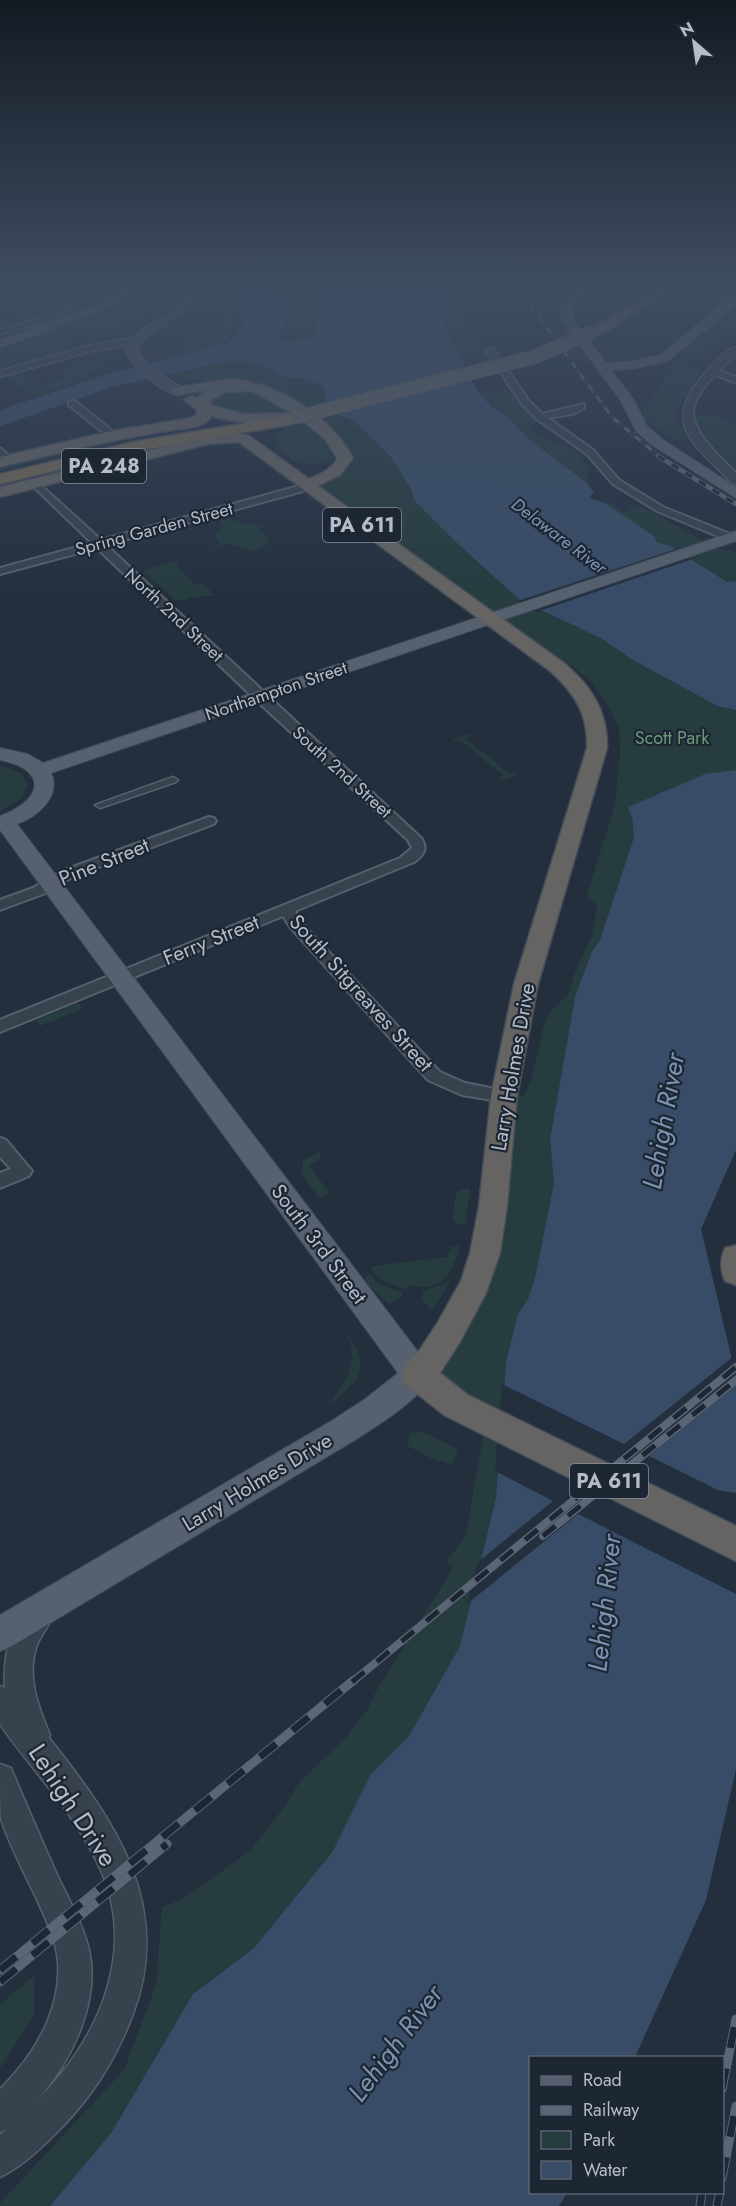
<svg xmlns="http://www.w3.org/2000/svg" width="736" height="2206" font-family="Jost,sans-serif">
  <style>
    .green { fill: #263c3f }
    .water { fill: #394c67 }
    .pier { fill: #242f3e }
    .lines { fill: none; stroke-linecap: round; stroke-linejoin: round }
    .pedestrian-casing { stroke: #565f6c; stroke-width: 3 }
    .minor-casing { stroke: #565f6c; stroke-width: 4 }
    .tertiary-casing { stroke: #565f6c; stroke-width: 3 }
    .secondary-casing { stroke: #565f6c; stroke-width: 3 }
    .primary-casing { stroke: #414a57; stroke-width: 2 }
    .trunk-casing { stroke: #434c59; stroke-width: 3 }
    .motorway-casing { stroke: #434c59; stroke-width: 3 }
    .pedestrian { fill: #38414e; fill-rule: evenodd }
    .minor { fill: #38414e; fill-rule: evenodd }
    .tertiary { fill: #38414e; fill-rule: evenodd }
    .secondary { fill: #465061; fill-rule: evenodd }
    .primary { fill: #56606e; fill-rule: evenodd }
    .trunk { fill: #656462; fill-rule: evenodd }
    .motorway { fill: #746855; fill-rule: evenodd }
    .rail-far3-casing { stroke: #5a6575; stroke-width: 3 }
    .rail-far2-casing { stroke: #5a6575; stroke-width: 4.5 }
    .rail-far1-casing { stroke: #5a6575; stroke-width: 8 }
    .rail-casing { stroke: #5a6575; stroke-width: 9 }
    .rail-far3 { stroke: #1d2633; stroke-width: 2; stroke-dasharray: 7; stroke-linecap: butt }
    .rail-far2 { stroke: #1d2633; stroke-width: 3; stroke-dasharray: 8; stroke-linecap: butt }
    .rail-far1 { stroke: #1d2633; stroke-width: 5; stroke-dasharray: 16; stroke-linecap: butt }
    .rail { stroke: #1d2633; stroke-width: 7; stroke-dasharray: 21; stroke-linecap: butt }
    .trunk-bridge-casing { stroke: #434c59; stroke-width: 15; stroke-linecap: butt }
    .trunk-bridge { stroke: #656462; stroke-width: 14 }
    .labels { text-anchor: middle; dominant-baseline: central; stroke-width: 4.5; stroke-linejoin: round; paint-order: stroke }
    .far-street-label { font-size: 18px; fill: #b4bcc9; stroke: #1d2633 }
    .far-water-label { font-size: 18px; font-style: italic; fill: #7c92b1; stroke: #1d2633 }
    .far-park-label { font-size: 18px; fill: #6b9a76; stroke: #1d2633 }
    .shield { fill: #1d2633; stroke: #878f9c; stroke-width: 1.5 }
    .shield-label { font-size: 20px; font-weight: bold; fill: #b4bcc9 }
    .street-label { font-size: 21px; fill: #b4bcc9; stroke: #1d2633 }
    .near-street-label { font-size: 26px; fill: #b4bcc9; stroke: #1d2633 }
    .near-water-label { font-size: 27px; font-style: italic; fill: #7c92b1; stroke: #1d2633 }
  </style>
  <rect width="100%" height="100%" fill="#242f3e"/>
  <g class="green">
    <polygon points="28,289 68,289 58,295 73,300 95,293 90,289 119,289 88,308"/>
    <polygon points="139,289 196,289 188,297 175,296 153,313 138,314 147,317 145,323 87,337 80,336 68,341 68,351 48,356 38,355 38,359 15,366 7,362 0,364 0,350 111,308"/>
    <path d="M216 289H241L245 302 236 309 238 325 229 330 228 336 231 338 222 345 159 360 160 357 184 346 190 341 166 330 157 329 164 324 185 329 195 322 225 324C217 310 224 304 235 296L227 290Z"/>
    <path d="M274 289H338L327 340H279C289 316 277 311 274 289Z"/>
    <polygon points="440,289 459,289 458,306 490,360 464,366 444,326"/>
    <polygon points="11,293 68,312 0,330 0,320 37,308 33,303 9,295"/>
    <polygon points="736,303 736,338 734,339 719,336 686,365 701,370 675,412 677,422 687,438 673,442 641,415 688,345"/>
    <path d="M225 359 257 362 338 389 325 403 301 409C286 400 270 386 252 382 228 377 187 387 169 375Z"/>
    <path d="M86 363H98L104 368 84 372 90 377 104 374 35 395 29 394 8 376 24 372C38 390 49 386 67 375L63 368Z"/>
    <path d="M247 389 258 392 287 409 285 413C265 415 224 420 209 402L213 394Z"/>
    <polygon points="507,390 539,422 530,427 540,437 575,450 590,470 586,482 530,440 478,392"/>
    <polygon points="357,414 550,615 602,639 631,659 717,706 736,710 736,781 657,794 645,800 632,817 634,837 600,940 592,951 575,997 550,1139 554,1183 535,1278 528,1299 517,1316 506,1363 496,1498 460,1646 409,1736 370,1775 333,1851 254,1948 193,1994 111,2133 50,2206 0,2206 0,2203 124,2070 156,1985 162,1908 187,1896 250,1851 285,1806 300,1781 343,1741 368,1709 374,1695 453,1568 447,1561 466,1535 488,1408 431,1388 468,1297 504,1096 524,1096 532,1078 543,1028 550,1012 568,994 575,972 593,932 597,905 587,895 615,804 620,754 619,728 605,700 591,682 572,666 490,619 307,485 343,463 321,419 338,415 343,417"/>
    <polygon points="691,415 718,415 736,426 736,475 710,449"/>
    <path d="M305 421 322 434 337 457C318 472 280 465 277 438 283 427 294 424 305 421Z"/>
    <polygon points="107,444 0,471 0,465"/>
    <polygon points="610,502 623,512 631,511 626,504 638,505 720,550 730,550 736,554 736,581 727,582 670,546 656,542 654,536 605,503"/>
    <path d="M229 518 246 525 260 524 265 526 259 529 270 540C253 563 240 542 225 544 219 544 217 547 211 547L220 542 215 537 218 530 224 527 220 521Z"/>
    <polygon points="177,561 179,563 175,565 196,585 202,583 215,595 189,598 183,601 175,600 143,570"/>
    <polygon points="467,734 470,736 465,738 510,774 515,773 517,775 503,780 500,778 504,776 460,740 455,742 453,740"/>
    <polygon points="0,765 21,773 28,785 21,799 0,811"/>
    <polygon points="78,1003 84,1008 40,1026 36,1020"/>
    <polygon points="320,1152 321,1159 309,1165 329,1193 319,1198 299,1170 302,1169 303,1160"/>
    <polygon points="462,1189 470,1189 465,1225 455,1223 452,1220 456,1193"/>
    <path d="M460 1246C454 1266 447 1288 421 1287 413 1286 411 1284 403 1289L379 1279 371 1269 373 1266 447 1257 451 1247Z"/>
    <polygon points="369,1273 376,1282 402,1293 402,1296 389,1304 368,1285 365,1278"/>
    <polygon points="451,1279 440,1299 431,1310 422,1300 423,1291 442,1285"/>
    <path d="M346 1332C373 1368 359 1383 326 1407 345 1387 361 1360 346 1332Z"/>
    <polygon points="419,1432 428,1434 458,1449 452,1466 442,1460 437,1461 408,1446 409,1433"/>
    <polygon points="34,1976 34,2015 0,2068 0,2004"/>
  </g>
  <g class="water">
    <path d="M246 289H274C277 311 290 315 279 340L284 342 314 338 321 306 330 289H440L444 326 478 392 493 408 503 414 530 440 586 482 594 492 589 498 605 503 654 536 657 542 670 546 727 582 736 581V710L717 706 631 659 602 639 520 600 456 542 414 500 412 490 390 456 353 420 339 415 325 403 326 395 322 385 302 378 287 377 257 362 228 361 112 387 0 426V411L11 406 105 375 229 343C244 322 253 314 246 289Z"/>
    <polygon points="736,770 736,1150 701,1229 736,1377 736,1769 706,1900 635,2057 530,2058 530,2192 567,2193 559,2206 50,2206 111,2133 193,1994 254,1948 333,1851 370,1775 409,1736 460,1646 496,1498 506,1363 517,1316 528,1299 535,1278 554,1183 550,1139 575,997 592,951 600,940 634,837 632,817 628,807 705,774"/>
  </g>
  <g class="pier">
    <polygon points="679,548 696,558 536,612 518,601"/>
    <polygon points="734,1356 736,1385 649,1456 718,1490 736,1493 736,1594 578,1514 467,1604 478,1562 553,1501 495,1471 502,1384 624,1444"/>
  </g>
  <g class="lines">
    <g class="pedestrian-casing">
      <polygon id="pedestrian" points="173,777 178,780 176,782 103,807 100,808 95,805"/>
    </g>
    <g class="minor-casing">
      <g id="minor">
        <polygon points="10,289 21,289 86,311 0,334 0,330 71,310"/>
        <polygon points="490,349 493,349 528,400 542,414 584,404 584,408 573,414 548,418 593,450 619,480 663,507 735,536 735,540 727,540 657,511 613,484 587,454 537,419 522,404 486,351"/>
        <polygon points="714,369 736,377 736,383 711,373 711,369"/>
        <polygon points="69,401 75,401 115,433 115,437 109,437 69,405"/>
        <polygon points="0,448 12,458 12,462 6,462 0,456"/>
        <path d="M35 480 101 540 310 483V487L303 491 106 545 421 838C428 848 424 855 414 862L295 911 300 921 440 1072 465 1083 510 1092 512 1096 510 1100 504 1102 462 1095 428 1080 290 927 283 916 0 1032V1020L400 858 412 848 408 840 256 700 97 548 0 574V568L92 543 32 485V481Z"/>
        <polygon points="209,817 214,818 216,821 214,824 72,877 43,894 0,910 0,900 33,888 62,871"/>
        <polygon points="0,1138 6,1140 32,1171 29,1176 0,1188 0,1173 11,1169 0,1157"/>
      </g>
    </g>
    <g class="tertiary-casing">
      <g id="tertiary">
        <polygon points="135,338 139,339 139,343 92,351 0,377 0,371 91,345"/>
        <path d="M736 347V355C676 409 683 420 736 473V484L732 483C698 447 659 425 702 377 710 367 723 351 736 347Z"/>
        <path d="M39 1602 49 1606 53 1616C49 1626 41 1635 37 1645 26 1676 38 1706 50 1735L49 1738C115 1821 174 1905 133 2014 122 2043 108 2070 90 2094 71 2120 28 2165 0 2177V2135L6 2129 0 2132V2089C38 2052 70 1996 54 1941 41 1900 14 1860 1 1819 0 1803 0 1780 0 1764L11 1768C25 1802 40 1836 55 1870 66 1895 81 1919 88 1946 102 1998 73 2059 39 2098 96 2042 135 1957 104 1878 94 1852 77 1826 61 1803 52 1791 2 1731 0 1723 0 1712 0 1698 0 1686L5 1688C3 1660 9 1614 39 1602Z"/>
      </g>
    </g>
    <g class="secondary-casing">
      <path id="secondary" d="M195 289H205C189 317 155 321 137 347 142 367 167 378 182 388L184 391 182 394 178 395C160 390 129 365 125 347 143 321 178 316 195 289Z"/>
    </g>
    <g class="primary-casing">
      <g id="primary">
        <polygon points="121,289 135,289 103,310 0,348 0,340 95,306"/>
        <polygon points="575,289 587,289 573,305 573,320 606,363 633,361 660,355 711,313 719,313 719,319 668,361 633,369 611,370 634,400 647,426 662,439 736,487 736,498 652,445 636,431 621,401 561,320 561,305"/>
        <path d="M736 531V541L51 773C62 796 37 817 17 824L428 1365 432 1375C420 1400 378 1425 355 1440L12 1646 0 1651V1615L333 1420 365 1399 398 1373 0 830V816C42 801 50 770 0 760V748L28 754 43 763Z"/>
      </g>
    </g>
    <g class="trunk-casing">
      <g id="trunk">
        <polygon points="659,289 673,289 608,330 590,337 584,333"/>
        <polygon points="736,293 736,303 719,319 711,319 709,316 711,313 732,294"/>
        <path d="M229 379C276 381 331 416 353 458L340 475 318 486 564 663C591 686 608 711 607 748L538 984 517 1096 507 1206 500 1253 486 1293 460 1342 440 1373 468 1395 736 1526V1561L444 1415 406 1385 401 1375 406 1365 417 1354 438 1322 461 1281 470 1253 479 1206 491 1096 514 984 587 748C588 714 575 693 550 671L239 442 208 444 0 497V487L208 436 230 433 248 435 309 479C320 474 332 470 337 458L325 439 302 420C273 427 240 424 211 416 205 428 186 428 173 430 115 439 58 453 0 467V457L112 431 191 418 197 415 196 409 184 400 191 396 197 398 207 390 178 395 171 391 173 388ZM252 391 292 413 243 414 210 405 212 399 226 392Z"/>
        <path d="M736 1245V1285L725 1281C720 1269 720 1260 725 1248Z"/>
      </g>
    </g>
    <g class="motorway-casing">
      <polygon id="motorway" points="288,416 296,421 294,424 137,451 0,484 0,474 137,441"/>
    </g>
    <use href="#pedestrian" class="pedestrian"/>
    <use href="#minor" class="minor"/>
    <use href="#tertiary" class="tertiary"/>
    <use href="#secondary" class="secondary"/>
    <use href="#primary" class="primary"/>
    <use href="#trunk" class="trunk"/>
    <use href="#motorway" class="motorway"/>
    <g class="rail-far3-casing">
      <polyline id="rail-far3" points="518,289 612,417 660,457"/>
    </g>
    <g class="rail-far2-casing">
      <polyline id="rail-far2" points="658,456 736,504"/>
    </g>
    <g class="rail-far1-casing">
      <g id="rail-far1">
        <polyline points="543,1536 736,1380"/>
        <polyline points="352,1682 736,1367"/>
      </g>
    </g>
    <g class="rail-casing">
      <g id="rail">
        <polyline points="0,1970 354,1680"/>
        <polyline points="0,1982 167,1844"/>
        <polyline points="722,2089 736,2019"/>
        <polyline points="722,2178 736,2106"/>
        <polyline points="700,2206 702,2192"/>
        <polyline points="717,2206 720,2192"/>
      </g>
    </g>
    <use href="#rail-far3" class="rail-far3"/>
    <use href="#rail-far2" class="rail-far2"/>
    <use href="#rail-far1" class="rail-far1"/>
    <use href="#rail" class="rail"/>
    <g class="trunk-bridge-casing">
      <polyline id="trunk-bridge" points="298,417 534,357 590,333"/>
    </g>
    <use href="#trunk-bridge" class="trunk-bridge"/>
  </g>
  <linearGradient id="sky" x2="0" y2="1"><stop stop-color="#141a22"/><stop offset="0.48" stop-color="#3f4d63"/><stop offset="1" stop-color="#3f4d63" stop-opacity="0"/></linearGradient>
  <rect width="736" height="598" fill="url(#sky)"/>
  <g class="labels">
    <g class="far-street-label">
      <text transform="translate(154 529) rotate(-15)">Spring Garden Street</text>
      <text transform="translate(174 615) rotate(43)">North 2nd Street</text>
      <text transform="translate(276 691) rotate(-19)">Northampton Street</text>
      <text transform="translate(342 772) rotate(42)">South 2nd Street</text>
    </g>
    <g class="far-water-label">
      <text transform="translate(559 536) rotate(37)">Delaware River</text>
    </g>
    <g class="far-park-label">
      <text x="672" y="738">Scott Park</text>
    </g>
    <g class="shield">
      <rect x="62" y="449" width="84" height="34" rx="4.5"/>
      <rect x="323" y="508" width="78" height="34" rx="4.5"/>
      <rect x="570" y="1464" width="78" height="34" rx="4.5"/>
    </g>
    <g class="shield-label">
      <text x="104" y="466">PA 248</text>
      <text x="362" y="525">PA 611</text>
      <text x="609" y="1481">PA 611</text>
    </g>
    <g class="street-label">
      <text transform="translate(104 862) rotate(-22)">Pine Street</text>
      <text transform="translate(211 940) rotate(-22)">Ferry Street</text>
      <text transform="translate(361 993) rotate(48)">South Sitgreaves Street</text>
      <text transform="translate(513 1067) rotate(-80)">Larry Holmes Drive</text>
      <text transform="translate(319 1244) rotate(53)">South 3rd Street</text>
      <text transform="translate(257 1482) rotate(-31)">Larry Holmes Drive</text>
    </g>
    <g class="near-street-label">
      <text transform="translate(73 1805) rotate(57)">Lehigh Drive</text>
    </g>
    <g class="near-water-label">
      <text transform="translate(663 1121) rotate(-80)">Lehigh River</text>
      <text transform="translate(604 1603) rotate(-84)">Lehigh River</text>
      <text transform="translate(395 2043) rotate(-53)">Lehigh River</text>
    </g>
  </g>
  <rect x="529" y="2056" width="195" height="138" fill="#1d2633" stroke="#59626f" stroke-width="1.5"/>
  <rect x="541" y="2076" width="30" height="9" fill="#56606e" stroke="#59626f" stroke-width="1.5"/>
  <text x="583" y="2086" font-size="18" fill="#b4bcc9">Road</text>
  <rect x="541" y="2106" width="30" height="9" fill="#5a6575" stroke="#59626f" stroke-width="1.5"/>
  <text x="583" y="2116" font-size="18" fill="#b4bcc9">Railway</text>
  <rect x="541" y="2131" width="30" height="18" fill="#263c3f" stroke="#59626f" stroke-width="1.5"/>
  <text x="583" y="2146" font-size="18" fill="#b4bcc9">Park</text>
  <rect x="541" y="2161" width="30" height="18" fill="#394c67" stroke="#59626f" stroke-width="1.5"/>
  <text x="583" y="2176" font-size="18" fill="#b4bcc9">Water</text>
  <g transform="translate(694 42) rotate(331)" stroke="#1d2633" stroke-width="4.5" paint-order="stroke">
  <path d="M0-4.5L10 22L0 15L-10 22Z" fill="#b4bcc9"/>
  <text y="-9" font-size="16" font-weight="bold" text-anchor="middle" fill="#b4bcc9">N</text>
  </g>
</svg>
